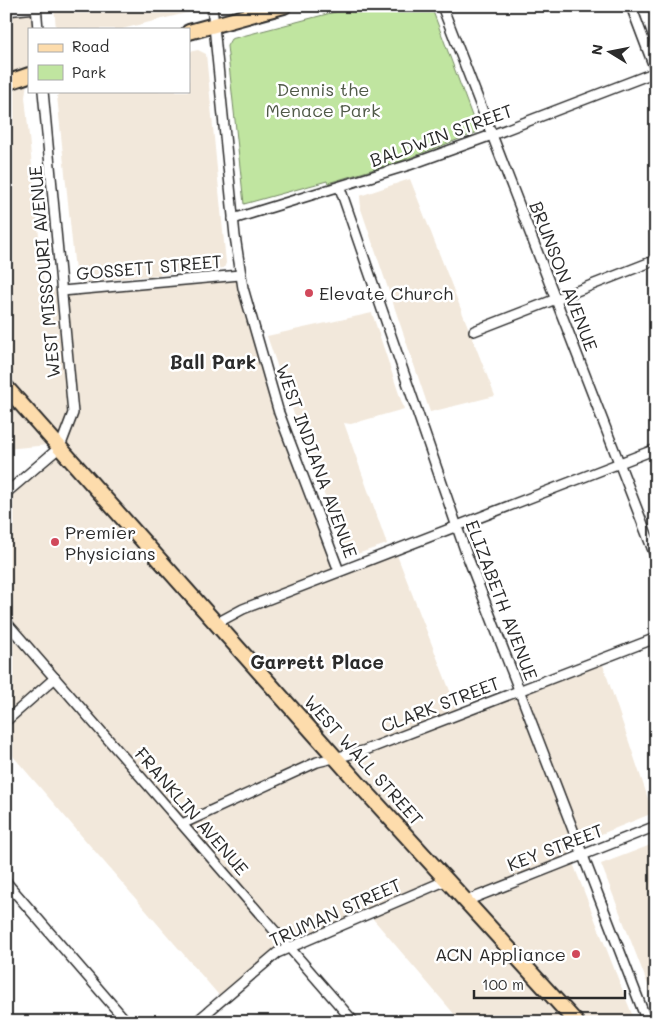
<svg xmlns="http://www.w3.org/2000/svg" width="662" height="1028" font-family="Mali,sans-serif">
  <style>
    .built { fill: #f2e8db }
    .green { fill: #c0e5a0; stroke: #768866 }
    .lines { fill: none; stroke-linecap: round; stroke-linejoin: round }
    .street-casing { stroke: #2b2b2b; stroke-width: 12 }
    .primary-casing { stroke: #2b2b2b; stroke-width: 18 }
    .street { stroke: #fff; stroke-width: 9 }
    .primary { stroke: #fddcac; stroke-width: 14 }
    .poi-dot { fill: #d1495b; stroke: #fff; stroke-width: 2 }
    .labels { text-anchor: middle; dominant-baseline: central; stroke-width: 5; stroke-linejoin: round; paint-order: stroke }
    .park-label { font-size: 18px; fill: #505a48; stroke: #fff }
    .street-label { font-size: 18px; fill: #2b2b2b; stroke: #fff }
    .poi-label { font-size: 18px; fill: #2b2b2b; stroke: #fff; text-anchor: start }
    .neighbourhood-label { font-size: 19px; font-weight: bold; fill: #2b2b2b; stroke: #fff }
  </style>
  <rect width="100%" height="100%" fill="#fff"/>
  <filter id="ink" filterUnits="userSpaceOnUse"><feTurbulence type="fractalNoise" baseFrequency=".02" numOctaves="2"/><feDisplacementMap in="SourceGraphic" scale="10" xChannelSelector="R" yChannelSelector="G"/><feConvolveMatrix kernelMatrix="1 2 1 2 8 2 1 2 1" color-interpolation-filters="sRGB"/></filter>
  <g filter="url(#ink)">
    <g class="built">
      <polygon points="54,6 194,6 194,11 122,29 56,29"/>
      <polygon points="36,7 33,29 29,29 29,67 25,97 44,285 61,292 238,275 283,424 339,571 395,550 459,714 601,659 653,813 567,848 635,1022 461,1022 368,913 289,943 223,1000 6,748 6,495 59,444 6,449 6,10"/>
      <polygon points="198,50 206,54 226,263 224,268 79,283 76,280 57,96 61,91 189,91 189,52"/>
      <polygon points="410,179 495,396 430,412 361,209 360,196"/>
      <polygon points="372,313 404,409 351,424 344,423 387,544 348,557 299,429 267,336"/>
      <polygon points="656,843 656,1003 655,1003 601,864"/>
    </g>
    <polygon class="green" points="358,6 431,6 478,132 404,160 328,183 327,181 244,204 227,46 231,39"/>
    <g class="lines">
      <g class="street-casing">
        <g id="street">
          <polyline points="36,6 38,29"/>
          <polyline points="212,6 235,236 243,288 279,413 339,571"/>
          <polyline points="442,6 656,558"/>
          <polyline points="631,6 656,72"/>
          <polyline points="6,11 36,8"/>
          <polyline points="340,188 465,550 646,1019"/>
          <polyline points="233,219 409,165 492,135 656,72"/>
          <polyline points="62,291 240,275"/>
          <polyline points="474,331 656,260"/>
          <polyline points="6,493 60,447 73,413 43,91"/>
          <polyline points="6,622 354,1022"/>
          <polyline points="217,623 243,609 656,449"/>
          <polyline points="6,721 55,678"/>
          <polyline points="182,824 317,762 363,751 656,638"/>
          <polyline points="6,882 127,1022"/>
          <polyline points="466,901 656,826"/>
          <polyline points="196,1022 277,953 447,880"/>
          <polyline points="638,1022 656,1015"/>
        </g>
      </g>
      <g class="primary-casing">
        <g id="primary">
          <polyline points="189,32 284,6"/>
          <polyline points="6,83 29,75"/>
          <polyline points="6,387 358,783 576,1022"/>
        </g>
      </g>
      <use href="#street" class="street"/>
      <use href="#primary" class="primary"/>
    </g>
  </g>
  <g class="poi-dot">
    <circle cx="309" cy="293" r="5"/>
    <circle cx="55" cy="542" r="5"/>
    <circle cx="576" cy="954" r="5"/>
  </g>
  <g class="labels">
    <g class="park-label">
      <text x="323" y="89">Dennis the<tspan x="323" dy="21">Menace Park</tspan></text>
    </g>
    <g class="street-label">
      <text transform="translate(441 135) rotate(-20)">BALDWIN STREET</text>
      <text transform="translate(149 267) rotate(-5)">GOSSETT STREET</text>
      <text transform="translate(44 272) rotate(-95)">WEST MISSOURI AVENUE</text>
      <text transform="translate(564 276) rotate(69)">BRUNSON AVENUE</text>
      <text transform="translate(317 461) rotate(70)">WEST INDIANA AVENUE</text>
      <text transform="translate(502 600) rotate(69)">ELIZABETH AVENUE</text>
      <text transform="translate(440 704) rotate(-21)">CLARK STREET</text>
      <text transform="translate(364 760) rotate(48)">WEST WALL STREET</text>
      <text transform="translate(192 811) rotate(49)">FRANKLIN AVENUE</text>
      <text transform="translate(555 847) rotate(-21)">KEY STREET</text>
      <text transform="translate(335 912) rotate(-24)">TRUMAN STREET</text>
    </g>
    <g class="poi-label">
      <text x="319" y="293">Elevate Church</text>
      <text x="65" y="532">Premier<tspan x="65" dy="21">Physicians</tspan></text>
      <text x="566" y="954" text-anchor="end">ACN Appliance</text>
    </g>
    <g class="neighbourhood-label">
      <text x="213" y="361">Ball Park</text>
      <text x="317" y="661">Garrett Place</text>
    </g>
  </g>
  <rect width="662" height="1028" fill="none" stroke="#fff" stroke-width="25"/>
  <rect x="12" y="12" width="637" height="1003" fill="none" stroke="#2b2b2b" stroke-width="2" filter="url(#ink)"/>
  <rect x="28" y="28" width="162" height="65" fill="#ffffff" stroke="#aaaaaa"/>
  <rect x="38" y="44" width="25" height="8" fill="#fddcac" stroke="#aaaaaa"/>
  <text x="72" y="52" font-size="15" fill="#2b2b2b">Road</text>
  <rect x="38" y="65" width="25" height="15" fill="#c0e5a0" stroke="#aaaaaa"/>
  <text x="72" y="78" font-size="15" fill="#2b2b2b">Park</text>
  <g transform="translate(610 52) rotate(280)" stroke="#ffffff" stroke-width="4" paint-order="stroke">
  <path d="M0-4L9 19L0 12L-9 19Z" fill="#2b2b2b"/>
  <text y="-8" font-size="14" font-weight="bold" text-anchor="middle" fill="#2b2b2b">N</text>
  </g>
  <path d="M474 990v8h151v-8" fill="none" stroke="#2b2b2b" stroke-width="2.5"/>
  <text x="482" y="990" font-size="15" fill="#2b2b2b" stroke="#ffffff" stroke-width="4" paint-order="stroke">100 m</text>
</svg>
